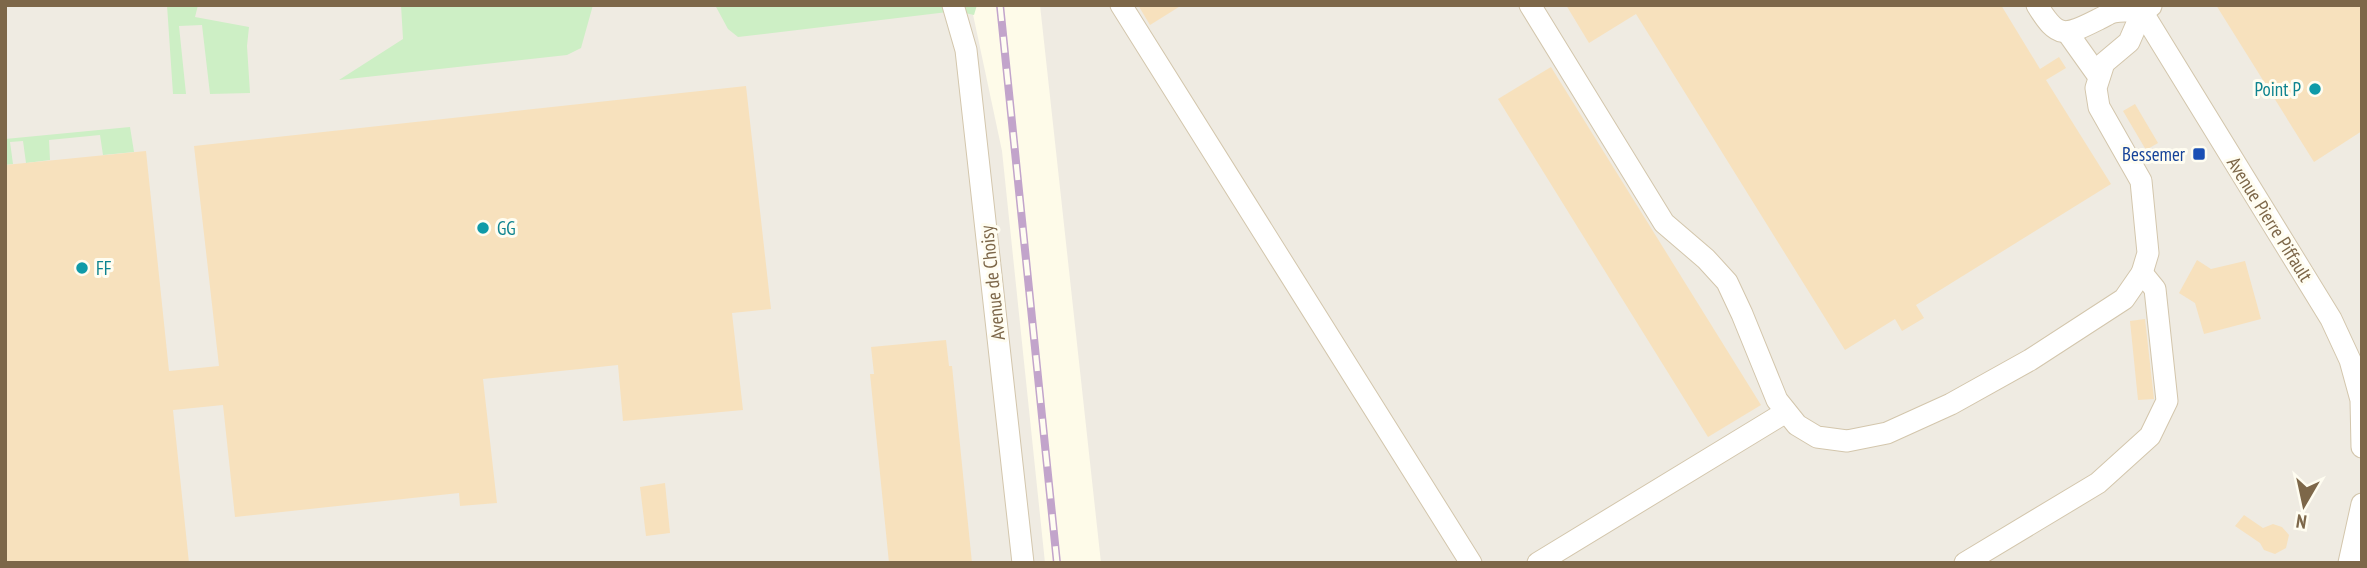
<svg xmlns="http://www.w3.org/2000/svg" width="2367" height="568" font-family="'PT Sans Narrow',sans-serif">
  <style>
    .industrial { fill: #efebe2 }
    .green { fill: #cdefc5 }
    .building { fill: #f7e1bd }
    .lines { fill: none; stroke-linecap: round; stroke-linejoin: round }
    .minor-casing { stroke: #d3c6ac; stroke-width: 23 }
    .minor { stroke: #fff; stroke-width: 21 }
    .rail-casing { stroke: #c2a4cb; stroke-width: 8 }
    .rail { stroke: #fffdf1; stroke-width: 5; stroke-dasharray: 16; stroke-linecap: butt }
    .culture-dot { fill: #0f9aa8; stroke: #fffdf1; stroke-width: 2.5 }
    .transit-dot { fill: #1a4fb4; stroke: #fffdf1; stroke-width: 2.5 }
    .labels { text-anchor: middle; dominant-baseline: central; stroke-width: 6; stroke-linejoin: round; paint-order: stroke }
    .culture-label { font-size: 19px; fill: #0d838f; stroke: #fffdf1; text-anchor: start }
    .transit-label { font-size: 19px; fill: #164399; stroke: #fffdf1; text-anchor: end }
    .street-label { font-size: 19px; fill: #7d6749; stroke: #fffdf1 }
  </style>
  <rect width="100%" height="100%" fill="#fefbe9"/>
  <g class="industrial">
    <polygon points="5,5 971,5 1002,151 1045,563 5,563"/>
    <polygon points="1040,5 2362,5 2362,563 1101,563"/>
  </g>
  <g class="green">
    <polygon points="167,5 198,5 195,17 249,27 247,46 250,93 210,94 202,25 179,26 186,94 173,94"/>
    <polygon points="401,5 593,5 581,48 567,55 339,80 403,39"/>
    <polygon points="715,5 977,5 974,15 956,11 738,37 728,29"/>
    <polygon points="130,127 134,152 103,155 100,135 49,140 50,160 26,163 23,141 10,142 13,164 5,165 5,139"/>
  </g>
  <g class="building">
    <polygon points="1138,5 1182,5 1150,25"/>
    <polygon points="1566,5 2001,5 2040,69 2059,57 2066,68 2046,80 2111,184 1916,305 1924,318 1902,331 1895,319 1845,350 1636,14 1589,43"/>
    <polygon points="2216,5 2362,5 2362,131 2314,162"/>
    <polygon points="1551,67 1761,405 1708,437 1498,99"/>
    <polygon points="746,86 771,309 732,313 743,410 623,421 618,365 483,379 497,503 460,506 459,493 235,517 223,405 173,410 189,563 5,563 5,165 146,151 169,371 219,366 194,146"/>
    <polygon points="2135,104 2158,143 2146,150 2123,111"/>
    <polygon points="2197,260 2211,269 2245,261 2261,319 2204,334 2195,303 2179,293"/>
    <polygon points="2145,319 2154,399 2138,400 2130,321"/>
    <polygon points="946,340 949,366 952,366 972,563 889,563 870,374 874,374 871,347"/>
    <polygon points="665,483 670,533 646,536 640,487"/>
    <polygon points="2244,515 2263,528 2273,524 2282,527 2289,535 2286,548 2275,554 2264,550 2260,543 2235,526"/>
  </g>
  <g class="lines">
    <g class="minor-casing">
      <g id="minor">
        <polyline points="953,5 966,50 1023,563"/>
        <polyline points="1121,5 1471,563"/>
        <polyline points="1530,5 1664,223 1706,259 1727,282 1742,314 1777,400 1797,425 1817,437 1847,441 1887,433 1951,404 2030,360 2124,299 2142,273 2148,253 2141,181 2099,107 2096,88 2104,63 2129,42 2142,12"/>
        <path d="M2037 5C2058 40 2065 36 2099 19 2104 17 2109 13 2114 12 2129 9 2137 15 2151 6"/>
        <polyline points="2138,5 2331,319 2350,360 2361,400 2362,447"/>
        <polyline points="2067,32 2099,77"/>
        <polyline points="1538,563 1786,412"/>
        <polyline points="1965,563 2098,483 2150,436 2167,401 2155,289 2142,273"/>
        <polyline points="2349,563 2362,504"/>
      </g>
    </g>
    <use href="#minor" class="minor"/>
    <g class="rail-casing">
      <polyline id="rail" points="1000,5 1057,563"/>
    </g>
    <use href="#rail" class="rail"/>
  </g>
  <g class="culture-dot">
    <circle cx="2315" cy="89" r="7"/>
    <circle cx="483" cy="228" r="7"/>
    <circle cx="82" cy="268" r="7"/>
  </g>
  <rect class="transit-dot" x="2192" y="147" width="14" height="14" rx="3.5"/>
  <g class="labels">
    <g class="culture-label">
      <text x="2301" y="89" text-anchor="end">Point P</text>
      <text x="497" y="228">GG</text>
      <text x="96" y="268">FF</text>
    </g>
    <g class="transit-label">
      <text x="2185" y="154">Bessemer</text>
    </g>
    <g class="street-label">
      <text transform="translate(2270 219) rotate(58)">Avenue Pierre Piffault</text>
      <text transform="translate(992 283) rotate(-96)">Avenue de Choisy</text>
    </g>
  </g>
  <rect width="2367" height="568" fill="none" stroke="#7d6749" stroke-width="14"/>
  <g transform="translate(2304 505) rotate(189)" stroke="#fffdf1" stroke-width="5" paint-order="stroke">
  <path d="M0-5L12 26L0 18L-12 26Z" fill="#7d6749"/>
  <text y="-10" font-size="19" font-weight="bold" text-anchor="middle" fill="#7d6749">N</text>
  </g>
</svg>
